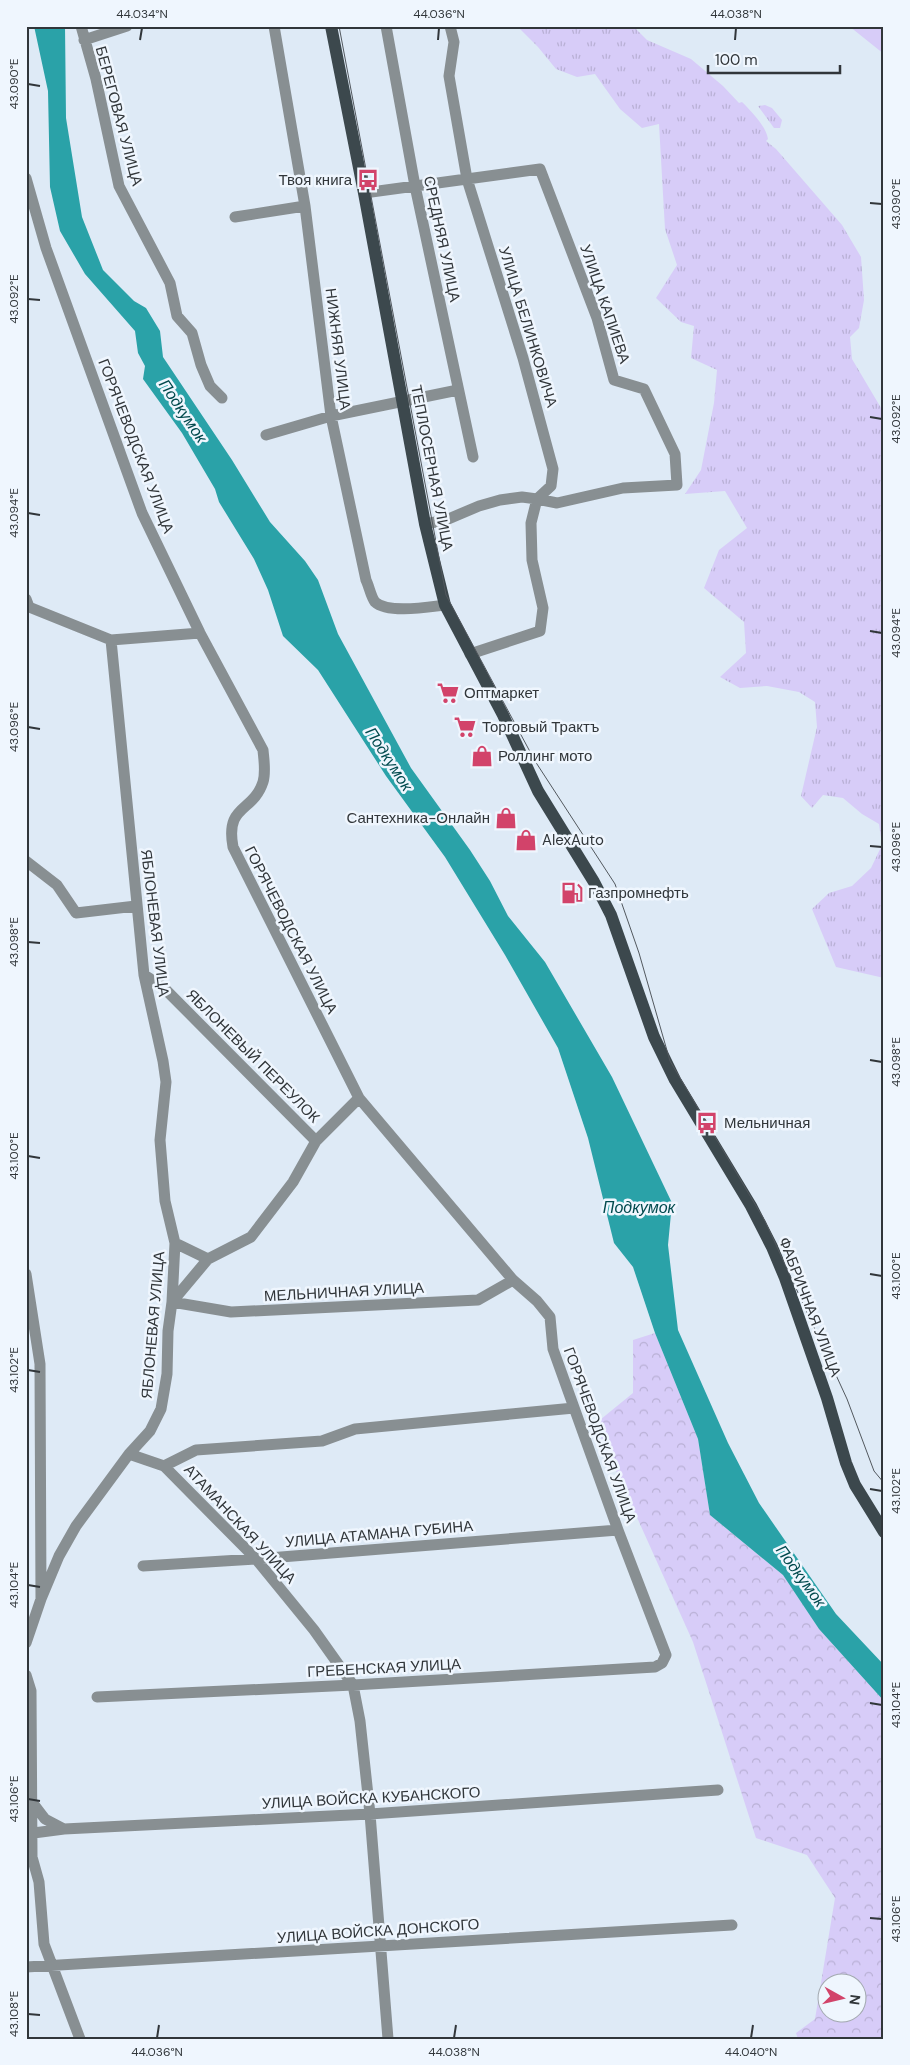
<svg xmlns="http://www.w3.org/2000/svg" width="910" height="2065" viewBox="0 0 910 2065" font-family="'DM Sans',sans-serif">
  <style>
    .grass { fill: url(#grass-tufts) }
    .forest { fill: url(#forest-crowns); fill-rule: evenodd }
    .park { fill: #d7ccf8 }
    .water { fill: #2aa2a8 }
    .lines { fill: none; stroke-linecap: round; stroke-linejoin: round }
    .minor { stroke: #888f92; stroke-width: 11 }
    .major { stroke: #3c484d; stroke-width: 12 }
    .tram { stroke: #52585e; stroke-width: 1 }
    .ticks { fill: none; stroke: #31363a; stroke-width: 2 }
    .labels { text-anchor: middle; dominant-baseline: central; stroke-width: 5; stroke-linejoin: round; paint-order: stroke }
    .street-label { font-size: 15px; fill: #31363a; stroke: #eff6fe }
    .poi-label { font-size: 15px; fill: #31363a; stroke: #eff6fe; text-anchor: start }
    .water-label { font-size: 16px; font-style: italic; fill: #024a4e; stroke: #eff6fe }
    .neatline { fill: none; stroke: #31363a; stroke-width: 2 }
    .ticks-label { font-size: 12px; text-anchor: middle; fill: #31363a }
  </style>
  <defs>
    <pattern id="grass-tufts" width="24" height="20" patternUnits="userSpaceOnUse" patternTransform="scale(1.25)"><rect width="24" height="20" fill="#d7ccf8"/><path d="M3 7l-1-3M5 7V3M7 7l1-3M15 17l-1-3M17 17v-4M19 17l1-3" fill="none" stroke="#b9b0d5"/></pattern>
    <pattern id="forest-crowns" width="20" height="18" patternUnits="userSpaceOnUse" patternTransform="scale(1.25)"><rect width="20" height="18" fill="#d7ccf8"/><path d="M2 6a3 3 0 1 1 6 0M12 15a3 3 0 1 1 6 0" fill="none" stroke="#b9b0d5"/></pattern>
  </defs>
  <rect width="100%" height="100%" fill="#deeaf6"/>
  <!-- grass -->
  <path class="grass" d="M 517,26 L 633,26 L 647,40 L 691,59 L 723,86 L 739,103 L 742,102 C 751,111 766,126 768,139 L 766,141 L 776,149 L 842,225 L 861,257 L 864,300 L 859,328 L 850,337 L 852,359 L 884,413 L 884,978 L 836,967 L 812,909 L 829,893 L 852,886 L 871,868 L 882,845 L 879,824 L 862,814 L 843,798 L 823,795 L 812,808 L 801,796 L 817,727 L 815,702 L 799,692 L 767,686 L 740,688 L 720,677 L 746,653 L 744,622 L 704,588 L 719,550 L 747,528 L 725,491 L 685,494 L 701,470 L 714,403 L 717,370 L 691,358 L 694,326 L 681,322 L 656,298 L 677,265 L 665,229 L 659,124 L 642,128 L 620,109 L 595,74 L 577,77 L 556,69 L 538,47 Z
    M 765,105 L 772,108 L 782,120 L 780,128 L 774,128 L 758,106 Z"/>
  <!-- forest -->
  <path class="forest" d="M 655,1333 L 698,1439 L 710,1515 L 783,1575 L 819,1629 L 884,1701 L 884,2039 L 798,2039 L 796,2033 L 815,2019 L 835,1898 L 807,1855 L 756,1838 L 693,1642 L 595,1424 L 633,1393 L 633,1340 ZM 828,1982 L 858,1982 L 858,2012 L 828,2012 Z"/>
  <!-- park -->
  <path class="park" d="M 849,26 L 884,26 L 884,54 Z"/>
  <!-- water -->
  <path class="water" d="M 34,26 L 65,26 L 66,118 L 82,217 L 103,270 L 134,301 L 146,308 L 160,331 L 163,357 L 232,460 L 270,522 L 305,561 L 318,580 L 338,634 L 411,768 L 470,850 L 490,881 L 508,916 L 545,962 L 612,1077 L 672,1203 L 668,1245 L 678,1330 L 728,1443 L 759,1503 L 793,1552 L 836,1614 L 884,1665 L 884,1701 L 819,1629 L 783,1575 L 710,1515 L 698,1439 L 655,1333 L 633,1267 L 614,1243 L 588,1138 L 558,1048 L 505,955 L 445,857 L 386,776 L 318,670 L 283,636 L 268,590 L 254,559 L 219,502 L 215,489 L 182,433 L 143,379 L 145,366 L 138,353 L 135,331 L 85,274 L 60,231 L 50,187 L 48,91 Z"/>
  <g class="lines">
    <!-- minor -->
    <path class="minor" d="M 81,26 L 96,79 L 119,186 L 170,283 L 177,316 L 192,333 L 201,365 L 210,386 L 222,398
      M 274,26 L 305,206 L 331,416 L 366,580 C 369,586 371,597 375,602 C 388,614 428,607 445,605
      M 386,26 L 415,186 L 473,457
      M 450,26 L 454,42 L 449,76 L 467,179 L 523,358 L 553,469 L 551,486 L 537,499 L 531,523 L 532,560 L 543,608 L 540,631 L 470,654
      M 84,40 L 127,26
      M 26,178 L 46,248 L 142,513 L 200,633 L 263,750 C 264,761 266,772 263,782 C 253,813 225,804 233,847 L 359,1098 L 513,1280 L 537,1301 L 550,1317 L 553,1349 L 618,1530 L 666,1655 L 662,1663 L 655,1667 L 353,1685 L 97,1697
      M 364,193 L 540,169 L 597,318 L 614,380 L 644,389 L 675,454 L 677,485 L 623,488 L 557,503 L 537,499 L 522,497 L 500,500 L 479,506 L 446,520 L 425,524
      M 235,217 L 305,206
      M 266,435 L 331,416 L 458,390
      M 26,599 L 29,607 L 111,640 L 144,975 L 163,1061 L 166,1082 L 160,1140 L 165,1201 L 175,1243 L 172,1302 L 168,1331 L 167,1374 L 161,1409 L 150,1431 L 129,1454 L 76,1526 L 59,1556 L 41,1599
      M 111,640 L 200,633
      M 26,861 L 57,885 L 76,913 L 136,906
      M 144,975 L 162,986 L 316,1141
      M 175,1243 L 208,1259 L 251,1237 L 293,1182 L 316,1141 L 359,1098
      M 208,1259 L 172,1302 L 231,1312 L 478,1300 L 513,1280
      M 26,1274 L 40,1364 L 41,1599 L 26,1643
      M 129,1454 L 164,1466 L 256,1559 L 314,1630 L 353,1685 L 360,1721 L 370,1814 L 388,2039
      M 164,1466 L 196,1450 L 322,1441 L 355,1429 L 574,1408
      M 143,1566 L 256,1559 L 618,1530
      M 26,1675 L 31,1691 L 32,1857 L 39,1882 L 44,1944 L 80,2039
      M 32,1802 L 45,1819 L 64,1829
      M 26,1834 L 64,1829 L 370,1814 L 718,1790
      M 26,1967 L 732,1925"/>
    <!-- major -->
    <path class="major" d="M 331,26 L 364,193 L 425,524 L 445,605 L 503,715 L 538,791 L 594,882 L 611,915 L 654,1037 L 675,1080 L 751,1206 L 772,1247 L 785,1278 L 827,1398 L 846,1463 L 855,1485 L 884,1532"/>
    <!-- tram -->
    <path class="tram" d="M 339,26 L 446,595 L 535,761 L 615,884 L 639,953 L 670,1061 L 765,1221 L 847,1399 L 874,1471 L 884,1483"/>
  </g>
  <!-- ticks -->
  <path class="ticks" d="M 140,40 L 142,28M 438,40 L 439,28M 735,40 L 736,28M 28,84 L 40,86M 870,203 L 882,204M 28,299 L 40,300M 870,417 L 882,419M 28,513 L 40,515M 870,631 L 882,633M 28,727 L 40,729M 870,846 L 882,847M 28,942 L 40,943M 870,1060 L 882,1062M 28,1156 L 40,1158M 870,1274 L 882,1276M 28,1370 L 40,1372M 870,1489 L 882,1491M 28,1585 L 40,1587M 870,1703 L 882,1705M 28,1799 L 40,1801M 870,1918 L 882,1919M 28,2014 L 40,2015M 157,2038 L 159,2025M 454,2038 L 456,2025M 751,2038 L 753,2025"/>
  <!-- icons -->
  <defs>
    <g id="bus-bare" transform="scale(1.725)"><path d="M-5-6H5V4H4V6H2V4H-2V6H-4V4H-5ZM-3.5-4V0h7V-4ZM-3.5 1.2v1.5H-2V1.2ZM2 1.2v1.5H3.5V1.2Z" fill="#d2436a" stroke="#eff6fe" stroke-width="2.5" paint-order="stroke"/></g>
    <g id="supermarket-bare" transform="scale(1.725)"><path d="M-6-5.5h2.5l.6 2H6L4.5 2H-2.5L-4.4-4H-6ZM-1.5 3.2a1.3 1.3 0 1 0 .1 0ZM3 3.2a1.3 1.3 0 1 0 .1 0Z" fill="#d2436a" stroke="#eff6fe" stroke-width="2.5" paint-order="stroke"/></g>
    <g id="shop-bare" transform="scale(1.725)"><path d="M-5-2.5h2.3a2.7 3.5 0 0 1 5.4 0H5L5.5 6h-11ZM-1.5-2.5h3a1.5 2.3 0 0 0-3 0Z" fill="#d2436a" stroke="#eff6fe" stroke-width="2.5" paint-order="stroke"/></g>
    <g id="fuel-bare" transform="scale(1.725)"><path d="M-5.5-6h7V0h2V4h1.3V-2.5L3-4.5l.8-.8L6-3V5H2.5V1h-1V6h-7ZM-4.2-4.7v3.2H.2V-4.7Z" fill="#d2436a" stroke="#eff6fe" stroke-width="2.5" paint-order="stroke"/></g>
  </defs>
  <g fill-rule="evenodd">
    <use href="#bus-bare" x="368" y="180"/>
    <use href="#supermarket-bare" x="448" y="693"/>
    <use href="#supermarket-bare" x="465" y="727"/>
    <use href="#shop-bare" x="482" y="756"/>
    <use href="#shop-bare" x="506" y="818"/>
    <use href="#shop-bare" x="526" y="840"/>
    <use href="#fuel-bare" x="572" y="893"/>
    <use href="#bus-bare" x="707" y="1123"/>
  </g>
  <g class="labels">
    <!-- street labels -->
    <g class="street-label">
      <text transform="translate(119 116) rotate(75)">БЕРЕГОВАЯ УЛИЦА</text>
      <text transform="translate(442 239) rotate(78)">СРЕДНЯЯ УЛИЦА</text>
      <text transform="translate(605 304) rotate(71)">УЛИЦА КАПИЕВА</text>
      <text transform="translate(528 327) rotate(73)">УЛИЦА БЕЛИНКОВИЧА</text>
      <text transform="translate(338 349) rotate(83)">НИЖНЯЯ УЛИЦА</text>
      <text transform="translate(136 446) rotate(69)">ГОРЯЧЕВОДСКАЯ УЛИЦА</text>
      <text transform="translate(432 468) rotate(79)">ТЕПЛОСЕРНАЯ УЛИЦА</text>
      <text transform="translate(155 923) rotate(83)">ЯБЛОНЕВАЯ УЛИЦА</text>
      <text transform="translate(291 930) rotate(63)">ГОРЯЧЕВОДСКАЯ УЛИЦА</text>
      <text transform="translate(253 1056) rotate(45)">ЯБЛОНЕВЫЙ ПЕРЕУЛОК</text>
      <text transform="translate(344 1292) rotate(-3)">МЕЛЬНИЧНАЯ УЛИЦА</text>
      <text transform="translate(810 1307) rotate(69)">ФАБРИЧНАЯ УЛИЦА</text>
      <text transform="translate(153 1325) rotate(-85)">ЯБЛОНЕВАЯ УЛИЦА</text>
      <text transform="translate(600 1435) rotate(70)">ГОРЯЧЕВОДСКАЯ УЛИЦА</text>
      <text transform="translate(240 1524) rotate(47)">АТАМАНСКАЯ УЛИЦА</text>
      <text transform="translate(379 1534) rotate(-5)">УЛИЦА АТАМАНА ГУБИНА</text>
      <text transform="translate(384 1668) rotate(-3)">ГРЕБЕНСКАЯ УЛИЦА</text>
      <text transform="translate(371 1798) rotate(-3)">УЛИЦА ВОЙСКА КУБАНСКОГО</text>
      <text transform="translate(378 1931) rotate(-4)">УЛИЦА ВОЙСКА ДОНСКОГО</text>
    </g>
    <!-- poi labels -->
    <g class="poi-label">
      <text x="352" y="180" text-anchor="end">Твоя книга</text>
      <text x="464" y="693">Оптмаркет</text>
      <text x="482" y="727">Торговый Трактъ</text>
      <text x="498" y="756">Роллинг мото</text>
      <text x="490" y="818" text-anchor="end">Сантехника-Онлайн</text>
      <text x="542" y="840">AlexAuto</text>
      <text x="588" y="893">Газпромнефть</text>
      <text x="724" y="1123">Мельничная</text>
    </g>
    <!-- water labels -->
    <g class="water-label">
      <text transform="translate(183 411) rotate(56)">Подкумок</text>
      <text transform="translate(389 759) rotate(57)">Подкумок</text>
      <text x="639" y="1207">Подкумок</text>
      <text transform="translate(801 1576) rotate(54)">Подкумок</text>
    </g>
  </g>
  <!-- border -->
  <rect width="910" height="2065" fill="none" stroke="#eff6fe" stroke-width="55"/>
  <!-- north arrow -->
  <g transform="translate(842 1998) rotate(98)"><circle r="24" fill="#eff6fe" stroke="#a3a9b0"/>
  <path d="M0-4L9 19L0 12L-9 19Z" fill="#d2436a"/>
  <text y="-8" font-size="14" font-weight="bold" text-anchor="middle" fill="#31363a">N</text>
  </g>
  <!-- scale -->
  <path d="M708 65v8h132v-8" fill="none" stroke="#31363a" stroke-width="2.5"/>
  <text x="715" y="65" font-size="15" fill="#31363a" stroke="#eff6fe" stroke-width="4" paint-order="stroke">100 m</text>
  <rect x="28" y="28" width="854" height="2010" class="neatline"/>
  <g class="ticks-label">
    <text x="142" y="18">44.034°N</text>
    <text x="439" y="18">44.036°N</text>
    <text x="736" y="18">44.038°N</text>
    <text transform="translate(14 84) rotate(-90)" y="4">43.090°E</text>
    <text transform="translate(896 204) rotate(-90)" y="4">43.090°E</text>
    <text transform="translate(14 299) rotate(-90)" y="4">43.092°E</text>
    <text transform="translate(896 419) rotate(-90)" y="4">43.092°E</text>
    <text transform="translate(14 513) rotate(-90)" y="4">43.094°E</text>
    <text transform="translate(896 633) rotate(-90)" y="4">43.094°E</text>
    <text transform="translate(14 727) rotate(-90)" y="4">43.096°E</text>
    <text transform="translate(896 847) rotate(-90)" y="4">43.096°E</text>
    <text transform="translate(14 942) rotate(-90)" y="4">43.098°E</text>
    <text transform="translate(896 1062) rotate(-90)" y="4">43.098°E</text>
    <text transform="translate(14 1156) rotate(-90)" y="4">43.100°E</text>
    <text transform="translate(896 1276) rotate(-90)" y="4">43.100°E</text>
    <text transform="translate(14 1370) rotate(-90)" y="4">43.102°E</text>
    <text transform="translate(896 1491) rotate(-90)" y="4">43.102°E</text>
    <text transform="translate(14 1585) rotate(-90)" y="4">43.104°E</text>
    <text transform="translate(896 1705) rotate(-90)" y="4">43.104°E</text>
    <text transform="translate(14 1799) rotate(-90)" y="4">43.106°E</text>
    <text transform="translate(896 1919) rotate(-90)" y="4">43.106°E</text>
    <text transform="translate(14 2014) rotate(-90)" y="4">43.108°E</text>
    <text x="157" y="2056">44.036°N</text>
    <text x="454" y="2056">44.038°N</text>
    <text x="751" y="2056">44.040°N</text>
  </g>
</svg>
